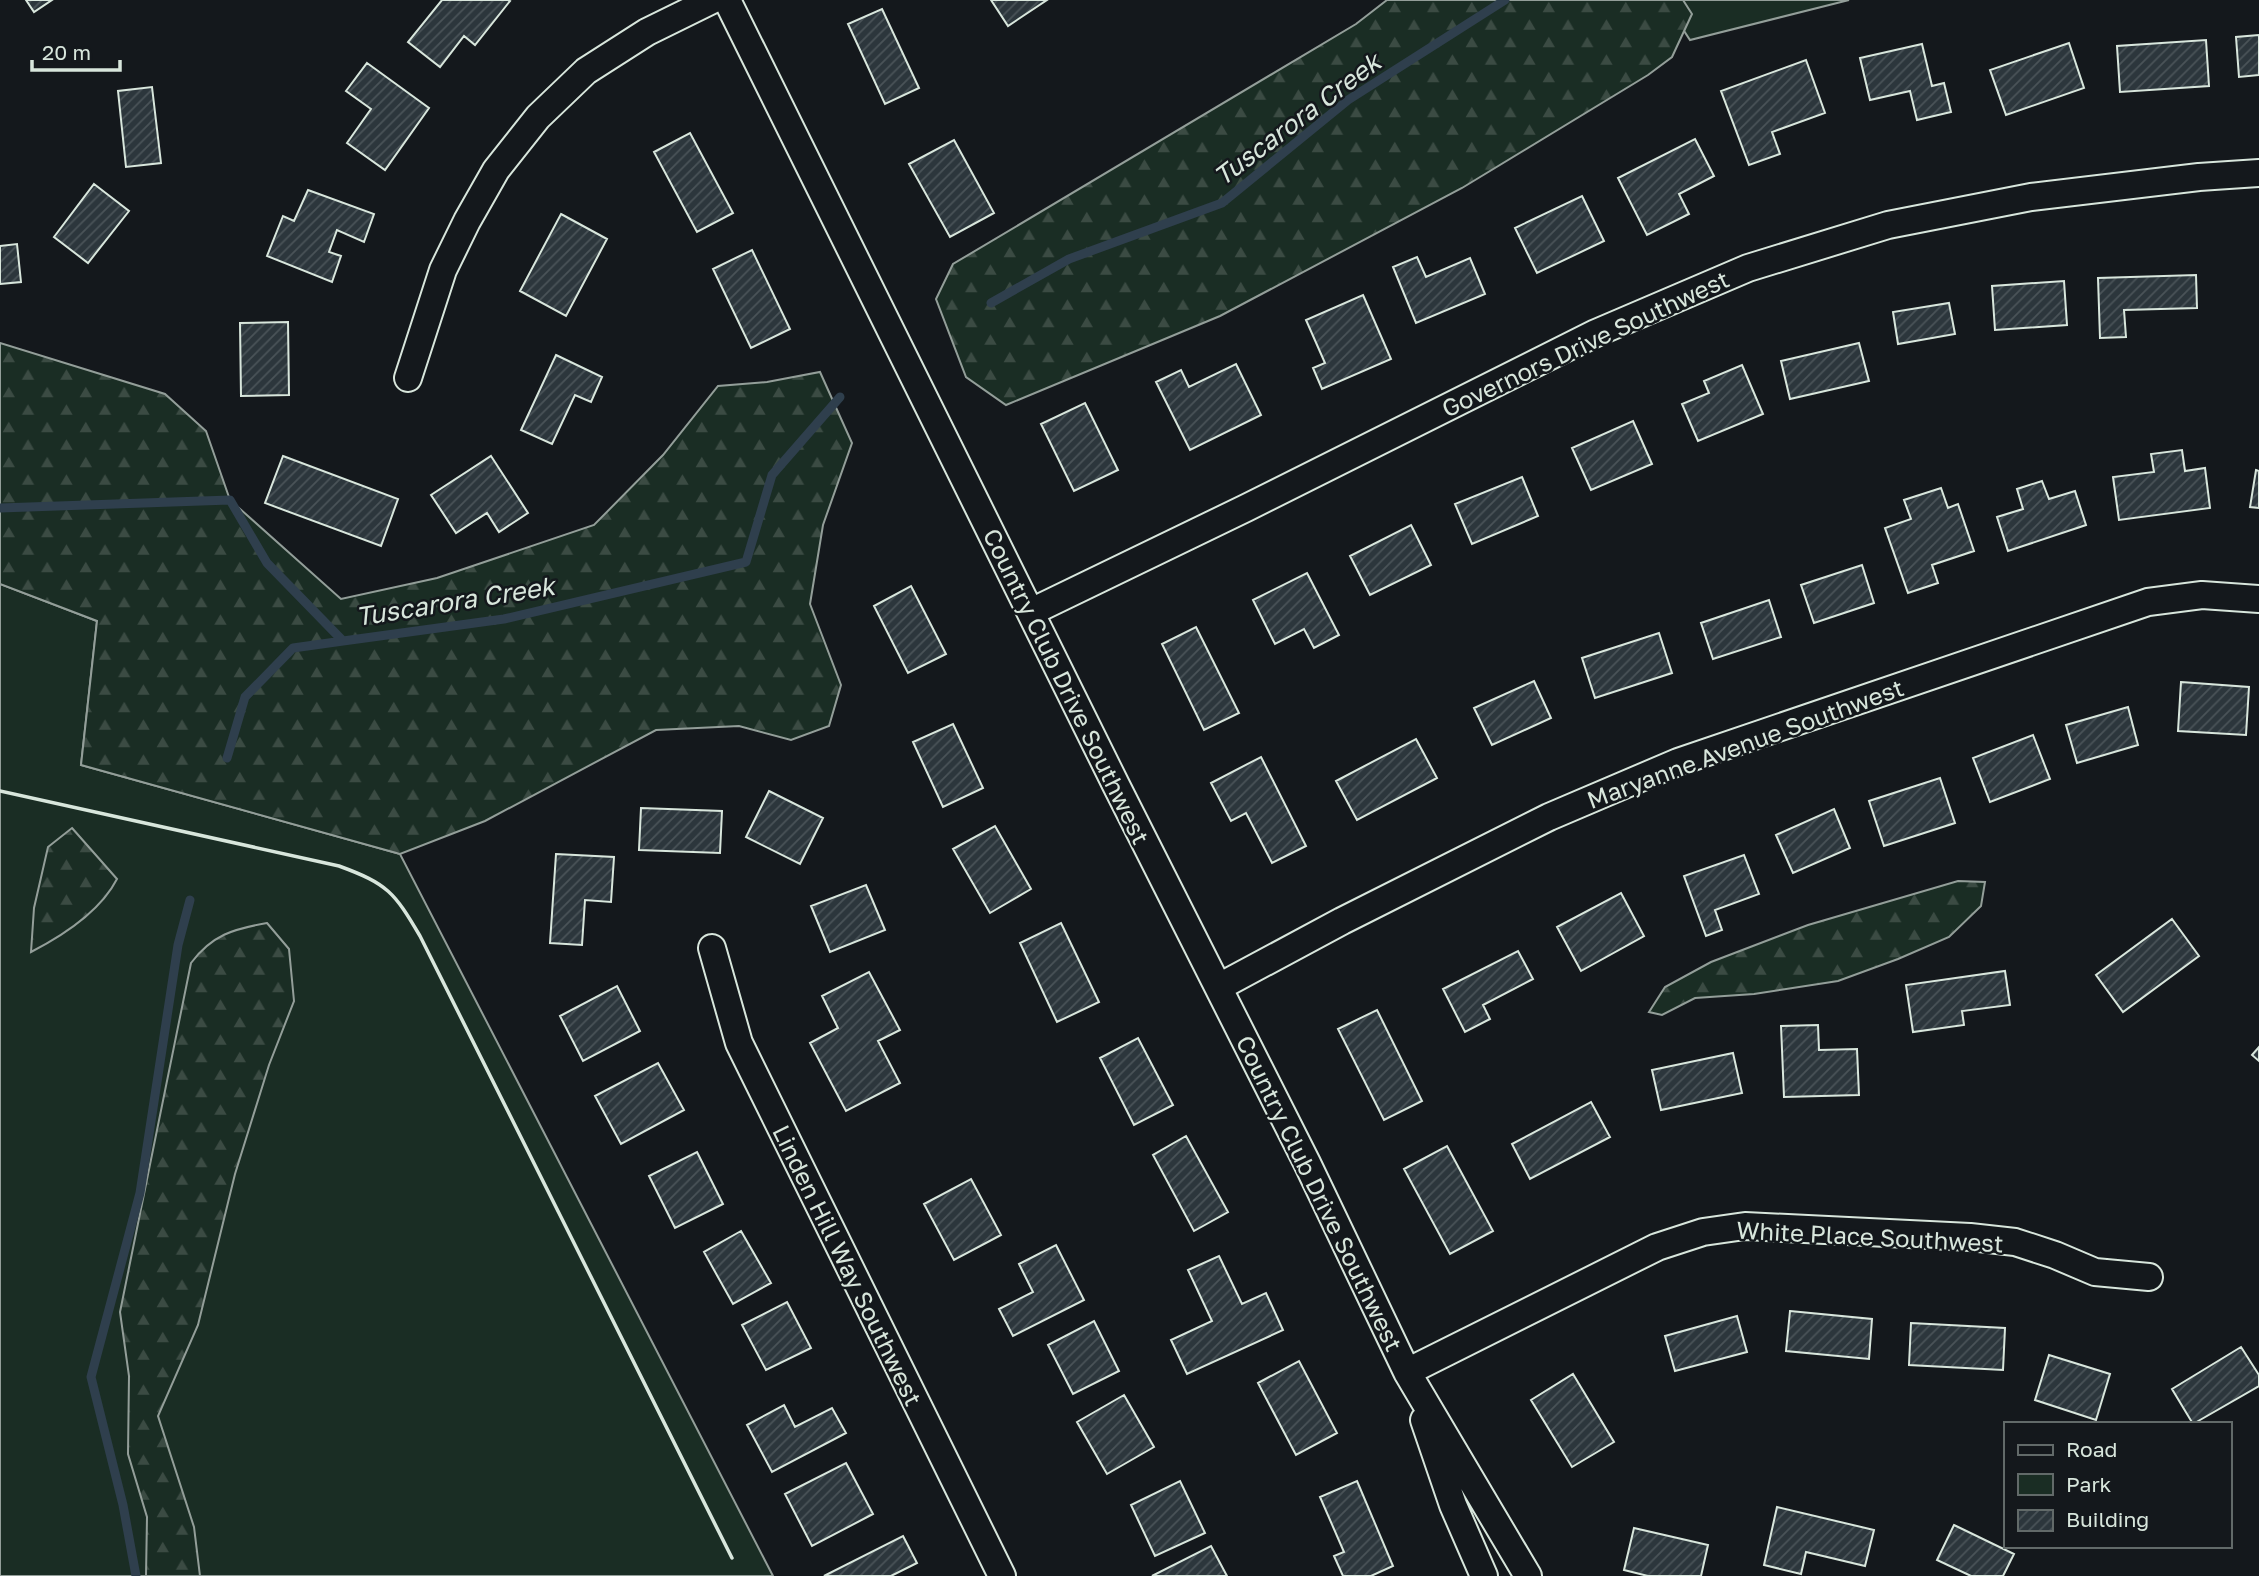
<svg xmlns="http://www.w3.org/2000/svg" width="2259" height="1576" viewBox="0 0 2259 1576" font-family="'Golos Text',sans-serif">
  <style>
    .green { fill: #1a2d24; stroke: #939e99; stroke-width: 2 }
    .forest { fill: url(#forest-firs); stroke: #939e99; stroke-width: 2 }
    .lines { fill: none; stroke-linecap: round; stroke-linejoin: round }
    .stream { stroke: #2f3f4d; stroke-width: 9 }
    .building { fill: url(#building-hatch); stroke: #d8e6dc; stroke-width: 2 }
    .minor-casing { stroke: #d8e6dc; stroke-width: 30 }
    .minor { stroke: #14181c; stroke-width: 26 }
    .wall { stroke: #d8e6dc; stroke-width: 3.5 }
    .labels { text-anchor: middle; dominant-baseline: central; stroke-width: 5; stroke-linejoin: round; paint-order: stroke }
    .street-label { font-size: 24px; fill: #d8e6dc; stroke: #14181c }
    .water-label { font-size: 26px; font-style: italic; fill: #d8e6dc; stroke: #14181c }
  </style>
  <defs>
    <pattern id="forest-firs" width="22" height="20" patternUnits="userSpaceOnUse" patternTransform="scale(1.75)"><rect width="22" height="20" fill="#1a2d24"/><path d="M5 1l3.5 6h-7zM16 11l3.5 6h-7z" fill="#3b4b43"/></pattern>
    <pattern id="building-hatch" width="6" height="6" patternUnits="userSpaceOnUse" patternTransform="scale(1.75)"><rect width="6" height="6" fill="#2c363c"/><path d="M-1 1l2-2M0 6l6-6M5 7l2-2" fill="none" stroke="#4a5358"/></pattern>
  </defs>
  <rect width="100%" height="100%" fill="#14181c"/>
  <!-- green -->
  <path class="green" d="M 1664,0 L 1849,0 L 1690,40 Z
    M 0,584 L 97,621 L 81,765 L 400,854 L 773,1576 L 0,1576 Z"/>
  <!-- forest -->
  <path class="forest" d="M 1387,0 L 1683,0 L 1692,14 L 1672,57 L 1648,75 L 1462,188 L 1220,316 L 1006,405 L 966,377 L 936,299 L 953,264 L 1356,24 Z
    M 0,343 L 165,394 L 206,431 L 230,500 L 341,599 L 437,578 L 594,525 L 663,455 L 718,386 L 767,382 L 820,372 L 852,443 L 823,525 L 810,604 L 841,685 L 829,726 L 791,740 L 739,726 L 656,730 L 485,821 L 400,854 L 81,765 L 97,621 L 0,584 Z
    M 72,828 L 117,879 C 100,912 64,935 31,952 L 34,908 L 48,847 Z
    M 1958,881 L 1985,882 L 1981,906 L 1949,937 L 1898,959 L 1838,981 L 1754,994 L 1695,998 L 1662,1015 L 1649,1012 L 1665,987 L 1711,962 L 1808,925 Z
    M 267,923 L 289,949 L 294,1001 L 269,1065 L 235,1174 L 198,1325 L 158,1416 L 194,1527 L 200,1576 L 146,1576 L 147,1517 L 128,1454 L 129,1376 L 120,1312 L 191,963 C 212,935 233,929 267,923 Z"/>
  <g class="lines">
    <!-- stream -->
    <path class="stream" d="M 991,303 L 1069,259 L 1222,203 L 1348,100 L 1505,0
      M 0,508 L 230,500 L 267,563 L 343,641 L 504,619 L 746,562 L 772,475 L 840,397
      M 227,758 L 245,697 L 293,648 L 343,641
      M 136,1576 L 123,1505 L 91,1377 L 140,1193 L 178,945 L 190,900"/>
  </g>
  <!-- building -->
  <path class="building" d="M 26,0 L 52,0 L 34,12 Z
    M 442,0 L 508,0 L 510,1 L 475,45 L 464,36 L 440,67 L 408,42 Z
    M 991,0 L 1047,0 L 1008,26 Z
    M 882,9 L 919,88 L 885,104 L 848,24 Z
    M 2259,35 L 2259,75 L 2239,77 L 2236,37 Z
    M 2206,40 L 2209,86 L 2120,92 L 2117,46 Z
    M 2069,43 L 2084,88 L 2006,115 L 1990,70 Z
    M 1922,44 L 1932,86 L 1944,83 L 1951,112 L 1917,120 L 1910,91 L 1870,100 L 1860,58 Z
    M 1806,60 L 1825,113 L 1772,132 L 1780,154 L 1749,165 L 1721,91 Z
    M 367,63 L 429,108 L 385,170 L 347,143 L 371,109 L 346,91 Z
    M 152,87 L 161,163 L 126,167 L 118,91 Z
    M 690,133 L 733,213 L 697,232 L 654,152 Z
    M 1695,139 L 1714,176 L 1679,194 L 1689,214 L 1647,235 L 1618,178 Z
    M 954,140 L 994,213 L 950,237 L 909,164 Z
    M 94,184 L 129,211 L 88,263 L 54,237 Z
    M 308,190 L 374,214 L 364,242 L 337,230 L 329,252 L 341,256 L 332,282 L 267,256 L 283,216 L 294,221 Z
    M 1582,196 L 1604,241 L 1537,273 L 1515,228 Z
    M 561,214 L 607,239 L 566,316 L 520,291 Z
    M 17,244 L 21,282 L 0,284 L 0,246 Z
    M 752,250 L 790,329 L 751,348 L 713,269 Z
    M 1417,257 L 1426,277 L 1470,258 L 1485,294 L 1416,323 L 1393,267 Z
    M 2196,275 L 2197,308 L 2124,310 L 2126,337 L 2100,338 L 2098,278 Z
    M 2064,281 L 2067,325 L 1995,330 L 1992,286 Z
    M 1363,295 L 1391,359 L 1322,389 L 1313,368 L 1325,363 L 1306,320 Z
    M 1949,303 L 1955,334 L 1898,344 L 1893,312 Z
    M 288,322 L 289,395 L 241,396 L 240,323 Z
    M 1859,343 L 1869,381 L 1790,399 L 1781,361 Z
    M 556,355 L 602,377 L 591,402 L 575,395 L 552,444 L 521,430 Z
    M 1236,364 L 1261,415 L 1190,450 L 1156,382 L 1181,370 L 1189,387 Z
    M 1742,365 L 1763,414 L 1698,441 L 1682,404 L 1709,393 L 1704,381 Z
    M 1085,403 L 1118,470 L 1074,491 L 1041,424 Z
    M 1633,421 L 1652,464 L 1591,490 L 1572,448 Z
    M 2182,450 L 2185,471 L 2205,468 L 2210,508 L 2119,520 L 2113,477 L 2154,472 L 2151,454 Z
    M 283,456 L 398,499 L 381,546 L 265,503 Z
    M 491,456 L 528,513 L 499,532 L 487,513 L 456,533 L 431,495 Z
    M 2256,470 L 2259,471 L 2259,508 L 2250,507 Z
    M 1522,477 L 1538,516 L 1472,544 L 1455,504 Z
    M 2042,481 L 2049,499 L 2075,491 L 2086,525 L 2008,551 L 1997,517 L 2023,509 L 2017,489 Z
    M 1941,488 L 1948,508 L 1958,504 L 1974,551 L 1932,565 L 1938,583 L 1908,593 L 1885,528 L 1911,519 L 1904,500 Z
    M 1411,525 L 1431,565 L 1370,595 L 1350,556 Z
    M 1862,565 L 1874,603 L 1814,623 L 1801,585 Z
    M 1307,573 L 1339,635 L 1314,648 L 1304,629 L 1275,644 L 1253,600 Z
    M 911,586 L 946,654 L 908,673 L 874,606 Z
    M 1769,600 L 1781,637 L 1713,659 L 1701,623 Z
    M 1196,627 L 1239,713 L 1204,730 L 1162,644 Z
    M 1659,633 L 1672,673 L 1595,698 L 1582,658 Z
    M 1534,681 L 1551,718 L 1492,745 L 1474,708 Z
    M 2181,682 L 2249,687 L 2246,735 L 2178,731 Z
    M 2128,707 L 2138,745 L 2077,763 L 2066,725 Z
    M 953,724 L 983,788 L 943,807 L 913,742 Z
    M 2033,735 L 2050,779 L 1990,802 L 1973,758 Z
    M 1416,739 L 1437,778 L 1357,820 L 1336,781 Z
    M 1261,757 L 1306,846 L 1272,863 L 1246,813 L 1231,821 L 1211,783 Z
    M 1940,778 L 1955,823 L 1884,846 L 1869,801 Z
    M 769,791 L 823,818 L 800,864 L 746,837 Z
    M 641,808 L 722,811 L 720,853 L 639,850 Z
    M 1834,809 L 1850,848 L 1793,873 L 1776,835 Z
    M 995,826 L 1031,889 L 990,913 L 953,849 Z
    M 556,854 L 614,857 L 611,902 L 585,900 L 582,945 L 550,943 Z
    M 1744,855 L 1759,894 L 1715,910 L 1722,930 L 1706,936 L 1684,876 Z
    M 866,885 L 885,930 L 830,952 L 811,906 Z
    M 1621,893 L 1644,936 L 1581,971 L 1557,927 Z
    M 2172,919 L 2199,956 L 2123,1012 L 2096,975 Z
    M 1061,923 L 1099,1002 L 1057,1022 L 1020,943 Z
    M 1518,951 L 1533,979 L 1483,1005 L 1490,1019 L 1465,1032 L 1443,989 Z
    M 2005,971 L 2010,1005 L 1962,1011 L 1964,1025 L 1913,1032 L 1906,985 Z
    M 869,972 L 900,1030 L 878,1041 L 900,1083 L 846,1111 L 810,1043 L 838,1028 L 822,996 Z
    M 617,986 L 640,1031 L 583,1061 L 560,1016 Z
    M 1377,1010 L 1422,1101 L 1384,1120 L 1338,1029 Z
    M 1818,1025 L 1819,1050 L 1857,1049 L 1859,1095 L 1784,1097 L 1781,1026 Z
    M 1138,1038 L 1173,1105 L 1134,1125 L 1100,1058 Z
    M 2259,1047 L 2259,1061 L 2252,1055 Z
    M 1733,1053 L 1742,1093 L 1661,1110 L 1652,1070 Z
    M 658,1063 L 684,1110 L 621,1144 L 595,1096 Z
    M 1591,1102 L 1610,1137 L 1530,1179 L 1512,1144 Z
    M 1186,1136 L 1228,1212 L 1194,1231 L 1153,1155 Z
    M 1447,1146 L 1493,1231 L 1450,1254 L 1404,1169 Z
    M 697,1152 L 723,1204 L 675,1228 L 649,1176 Z
    M 971,1179 L 1001,1235 L 954,1260 L 924,1204 Z
    M 741,1231 L 771,1283 L 733,1304 L 704,1252 Z
    M 1056,1245 L 1084,1300 L 1013,1336 L 999,1309 L 1033,1292 L 1019,1264 Z
    M 1219,1256 L 1242,1304 L 1266,1293 L 1283,1330 L 1187,1374 L 1171,1340 L 1212,1321 L 1188,1270 Z
    M 787,1302 L 811,1348 L 766,1370 L 742,1325 Z
    M 1790,1311 L 1872,1319 L 1869,1359 L 1786,1351 Z
    M 1737,1316 L 1747,1352 L 1675,1371 L 1665,1336 Z
    M 1094,1321 L 1119,1371 L 1073,1394 L 1048,1345 Z
    M 1911,1323 L 2005,1328 L 2003,1370 L 1909,1365 Z
    M 2241,1347 L 2259,1375 L 2259,1386 L 2193,1424 L 2172,1389 Z
    M 2049,1355 L 2110,1374 L 2096,1420 L 2035,1400 Z
    M 1299,1361 L 1337,1433 L 1296,1455 L 1258,1383 Z
    M 1573,1374 L 1614,1442 L 1572,1467 L 1531,1400 Z
    M 1124,1395 L 1154,1447 L 1107,1474 L 1077,1422 Z
    M 784,1405 L 795,1427 L 832,1408 L 846,1433 L 772,1472 L 747,1425 Z
    M 846,1463 L 873,1514 L 812,1546 L 785,1494 Z
    M 1180,1481 L 1205,1533 L 1155,1556 L 1131,1505 Z
    M 1357,1481 L 1393,1566 L 1371,1576 L 1343,1576 L 1334,1556 L 1344,1552 L 1320,1497 Z
    M 1777,1507 L 1874,1530 L 1865,1566 L 1806,1552 L 1801,1574 L 1764,1565 Z
    M 1954,1525 L 2014,1554 L 2003,1576 L 1971,1576 L 1937,1560 Z
    M 1634,1528 L 1708,1545 L 1701,1576 L 1648,1576 L 1624,1570 Z
    M 903,1536 L 917,1563 L 891,1576 L 824,1576 Z
    M 1211,1546 L 1227,1576 L 1152,1576 Z"/>
  <g class="lines">
    <!-- minor casing -->
    <g class="minor-casing">
      <path id="minor" d="M 727,0 L 1116,785 L 1307,1163 L 1407,1372 L 1528,1576
        M 408,378 L 443,270 L 467,221 L 496,170 L 538,117 L 586,71 L 647,32 L 712,0
        M 1031,612 L 1246,508 L 1596,333 L 1748,268 L 1888,225 L 2031,197 L 2199,177 L 2259,173
        M 712,948 L 739,1043 L 1002,1576
        M 1219,987 L 1342,921 L 1549,817 L 1678,762 L 2148,602 L 2202,595 L 2259,599
        M 1407,1372 L 1657,1247 L 1703,1232 L 1745,1226 L 1970,1237 L 2015,1242 L 2055,1255 L 2095,1272 L 2149,1277
        M 1424,1420 L 1453,1505 L 1484,1576"/>
    </g>
    <!-- minor -->
    <use href="#minor" class="minor"/>
    <!-- wall -->
    <path class="wall" d="M 0,791 L 339,866 C 388,884 394,892 420,936 L 732,1558"/>
  </g>
  <g class="labels">
    <!-- street labels -->
    <g class="street-label">
      <text transform="translate(1585 343) rotate(-25)">Governors Drive Southwest</text>
      <text transform="translate(1067 686) rotate(64)">Country Club Drive Southwest</text>
      <text transform="translate(1745 743) rotate(-20)">Maryanne Avenue Southwest</text>
      <text transform="translate(1320 1193) rotate(64)">Country Club Drive Southwest</text>
      <text transform="translate(1870 1236) rotate(3)">White Place Southwest</text>
      <text transform="translate(848 1265) rotate(64)">Linden Hill Way Southwest</text>
    </g>
    <!-- water labels -->
    <g class="water-label">
      <text transform="translate(1297 119) rotate(-37)">Tuscarora Creek</text>
      <text transform="translate(455 601) rotate(-9)">Tuscarora Creek</text>
    </g>
  </g>
  <!-- legend -->
  <rect x="2004" y="1422" width="228" height="126" fill="#14181c" stroke="#626a69" stroke-width="2"/>
  <rect x="2018" y="1445" width="35" height="10" fill="#14181c" stroke="#626a69" stroke-width="2"/>
  <text x="2066" y="1457" font-size="21" fill="#d8e6dc">Road</text>
  <rect x="2018" y="1474" width="35" height="21" fill="#1a2d24" stroke="#626a69" stroke-width="2"/>
  <text x="2066" y="1492" font-size="21" fill="#d8e6dc">Park</text>
  <rect x="2018" y="1510" width="35" height="21" fill="url(#building-hatch)" stroke="#626a69" stroke-width="2"/>
  <text x="2066" y="1527" font-size="21" fill="#d8e6dc">Building</text>
  <!-- scale -->
  <path d="M32 60v10h88v-10" fill="none" stroke="#d8e6dc" stroke-width="3.5"/>
  <text x="42" y="60" font-size="21" fill="#d8e6dc" stroke="#14181c" stroke-width="5" paint-order="stroke">20 m</text>
</svg>
